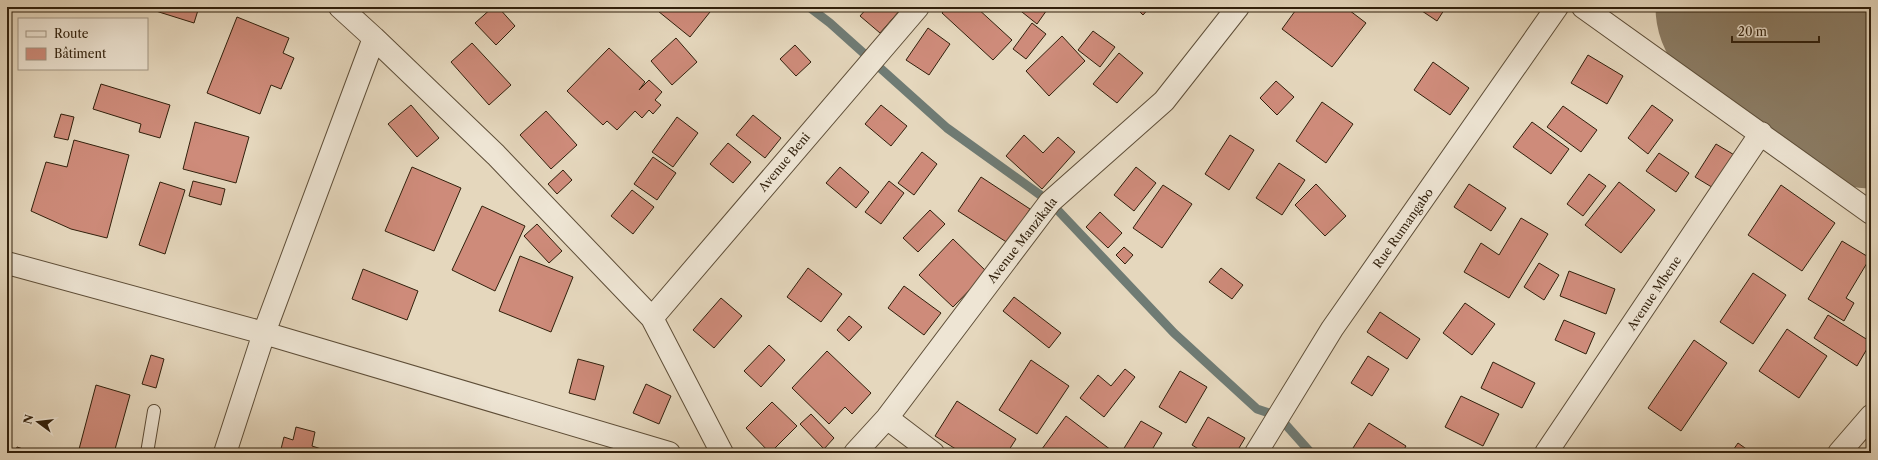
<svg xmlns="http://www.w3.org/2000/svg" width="1878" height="460" viewBox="0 0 1878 460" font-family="'Libre Caslon Text',serif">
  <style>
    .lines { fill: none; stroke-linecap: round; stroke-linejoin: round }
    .stream { stroke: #6f7b74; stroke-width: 9 }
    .runway { stroke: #8b7c64; stroke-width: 195 }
    .building { fill: #ce8b7a; stroke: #31200c }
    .lane-casing { stroke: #5e4e38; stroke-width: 14 }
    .street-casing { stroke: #5e4e38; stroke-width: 24 }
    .lane { stroke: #eee5d4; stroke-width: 12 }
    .street { stroke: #eee5d4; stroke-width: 22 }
    .labels { text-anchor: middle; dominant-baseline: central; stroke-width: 4; stroke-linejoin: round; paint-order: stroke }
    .street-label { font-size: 12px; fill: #31200c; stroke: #eee5d4 }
  </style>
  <rect width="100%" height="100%" fill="#e5d7bd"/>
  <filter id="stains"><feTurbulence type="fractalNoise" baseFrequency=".005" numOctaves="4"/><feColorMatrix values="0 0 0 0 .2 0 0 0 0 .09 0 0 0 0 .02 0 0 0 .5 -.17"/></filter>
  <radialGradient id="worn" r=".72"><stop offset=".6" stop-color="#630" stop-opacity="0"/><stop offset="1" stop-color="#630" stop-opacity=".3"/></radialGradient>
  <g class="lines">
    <!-- stream -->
    <path class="stream" d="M 809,7 L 830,23 L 947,128 L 1050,202 L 1174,333 L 1257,409 L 1278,416 L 1311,453"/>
    <!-- runway -->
    <path class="runway" d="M 1753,7 L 1871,91"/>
  </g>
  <!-- building -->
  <path class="building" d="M 143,7 L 199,7 L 194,23 Z
    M 493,7 L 498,7 L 515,26 L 496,45 L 475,23 Z
    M 653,7 L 704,7 L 710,12 L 690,37 Z
    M 868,7 L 899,7 L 901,9 L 880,33 L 860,16 Z
    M 947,7 L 976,7 L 1012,40 L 993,60 L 942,13 Z
    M 1018,7 L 1049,7 L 1037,24 L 1017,8 Z
    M 1135,7 L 1150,7 L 1143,15 Z
    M 1298,7 L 1345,7 L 1366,23 L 1332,67 L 1282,29 Z
    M 1416,7 L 1446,7 L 1437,21 Z
    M 237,17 L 289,38 L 283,53 L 294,58 L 281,89 L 271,85 L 260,114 L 207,93 Z
    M 1032,23 L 1046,34 L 1026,59 L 1013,49 Z
    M 928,28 L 950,44 L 929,75 L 906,60 Z
    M 1093,31 L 1115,47 L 1100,67 L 1078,50 Z
    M 1062,36 L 1085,61 L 1049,96 L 1026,71 Z
    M 676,38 L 697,62 L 672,85 L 651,61 Z
    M 472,43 L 511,85 L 489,105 L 451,62 Z
    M 795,45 L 811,62 L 796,76 L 780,59 Z
    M 609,48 L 645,82 L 639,90 L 649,80 L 662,92 L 655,100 L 661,105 L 653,114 L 649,110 L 642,118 L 635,111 L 617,130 L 607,121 L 603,125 L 567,91 Z
    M 1119,53 L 1143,73 L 1117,103 L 1093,84 Z
    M 1588,55 L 1623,76 L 1607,104 L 1571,83 Z
    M 1433,62 L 1469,88 L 1450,115 L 1414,90 Z
    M 1276,81 L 1294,97 L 1277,115 L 1260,98 Z
    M 101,84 L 170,105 L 160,138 L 139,132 L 141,124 L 93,109 Z
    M 1322,102 L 1353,124 L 1326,163 L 1296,141 Z
    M 411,105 L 439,138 L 417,157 L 388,124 Z
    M 881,105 L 907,126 L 891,146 L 865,124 Z
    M 1652,105 L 1673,120 L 1648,154 L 1628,138 Z
    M 1563,106 L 1597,130 L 1581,152 L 1547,127 Z
    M 546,111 L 577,145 L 551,169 L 520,135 Z
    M 61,114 L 74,117 L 68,140 L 54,137 Z
    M 753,115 L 781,138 L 765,158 L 736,135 Z
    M 677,117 L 698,133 L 673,167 L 652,152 Z
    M 195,122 L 249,137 L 236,183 L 183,169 Z
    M 1532,122 L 1569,149 L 1551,174 L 1513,147 Z
    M 1024,135 L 1043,153 L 1058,137 L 1075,152 L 1042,189 L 1006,156 Z
    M 1230,135 L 1254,150 L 1229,190 L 1205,174 Z
    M 74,140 L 129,155 L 107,238 L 71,229 L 31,211 L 46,162 L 67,167 Z
    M 728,143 L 751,162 L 733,183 L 710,164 Z
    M 1716,144 L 1736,156 L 1715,189 L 1695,177 Z
    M 922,152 L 937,164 L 914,195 L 898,183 Z
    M 1659,153 L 1689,173 L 1676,192 L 1646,171 Z
    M 653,157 L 676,173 L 657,200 L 634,184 Z
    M 1279,163 L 1305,180 L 1282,215 L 1256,198 Z
    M 412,167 L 461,188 L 434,251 L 385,231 Z
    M 840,167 L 869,192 L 856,208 L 826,183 Z
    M 1136,167 L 1156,183 L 1134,211 L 1114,195 Z
    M 563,170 L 572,180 L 557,194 L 548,184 Z
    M 1589,174 L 1606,186 L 1583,216 L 1567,204 Z
    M 981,177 L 1030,209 L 1008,243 L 958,211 Z
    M 193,181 L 225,189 L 221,205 L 189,196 Z
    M 889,181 L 904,193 L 881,224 L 865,212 Z
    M 160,182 L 185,190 L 165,254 L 139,245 Z
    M 1619,182 L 1655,210 L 1621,253 L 1585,225 Z
    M 1316,184 L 1346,216 L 1325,236 L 1295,205 Z
    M 1469,184 L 1506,208 L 1491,231 L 1454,207 Z
    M 1163,185 L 1192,204 L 1162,248 L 1133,228 Z
    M 1781,185 L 1835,223 L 1802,271 L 1748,235 Z
    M 632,190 L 654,207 L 633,234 L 611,216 Z
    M 482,206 L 525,226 L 495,291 L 452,270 Z
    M 930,210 L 945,224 L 918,252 L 903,238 Z
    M 1100,212 L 1122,233 L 1108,248 L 1086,227 Z
    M 1521,218 L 1548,234 L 1509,298 L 1464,272 L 1481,243 L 1499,255 Z
    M 537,224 L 562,251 L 549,263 L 524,236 Z
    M 953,239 L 987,272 L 953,307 L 919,275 Z
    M 1842,241 L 1870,258 L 1846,298 L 1854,303 L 1844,321 L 1808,299 Z
    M 1124,247 L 1133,255 L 1125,264 L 1116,255 Z
    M 520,256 L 573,277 L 551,332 L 499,311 Z
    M 1539,263 L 1559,275 L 1544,300 L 1524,287 Z
    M 808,268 L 842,294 L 821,322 L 787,297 Z
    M 1221,268 L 1243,285 L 1232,299 L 1209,282 Z
    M 363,269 L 418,291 L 407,320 L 352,299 Z
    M 1569,271 L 1615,289 L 1606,314 L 1560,296 Z
    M 1753,273 L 1786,295 L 1753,344 L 1720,322 Z
    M 904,286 L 941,313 L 924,335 L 888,308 Z
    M 1014,297 L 1061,333 L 1049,348 L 1003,311 Z
    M 721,298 L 742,316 L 714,348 L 693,330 Z
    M 1465,303 L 1495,324 L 1472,355 L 1443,333 Z
    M 1380,312 L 1420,339 L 1407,359 L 1367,332 Z
    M 1828,315 L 1871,342 L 1857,366 L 1814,338 Z
    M 849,316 L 862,327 L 849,341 L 837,330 Z
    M 1564,320 L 1595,333 L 1586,354 L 1555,340 Z
    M 1787,329 L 1827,356 L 1799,398 L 1759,371 Z
    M 1694,340 L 1727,363 L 1681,431 L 1648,408 Z
    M 769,345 L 785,360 L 761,387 L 744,371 Z
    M 827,351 L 871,393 L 852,414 L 845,407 L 829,424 L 792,388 Z
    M 151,355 L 164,359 L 156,388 L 142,384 Z
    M 1368,356 L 1389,369 L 1372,396 L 1351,383 Z
    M 578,359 L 604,366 L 595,400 L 569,393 Z
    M 1031,360 L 1069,386 L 1037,434 L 999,410 Z
    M 1493,362 L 1535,383 L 1522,408 L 1481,388 Z
    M 1125,369 L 1135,377 L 1104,417 L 1080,398 L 1098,375 L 1111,386 Z
    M 1180,371 L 1207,387 L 1186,423 L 1159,407 Z
    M 646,384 L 671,396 L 659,424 L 633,413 Z
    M 96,385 L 130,395 L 114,453 L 78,453 Z
    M 1461,396 L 1499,414 L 1483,446 L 1445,427 Z
    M 957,401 L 1016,439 L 1007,453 L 962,453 L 935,436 Z
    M 772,402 L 797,426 L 770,453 L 746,428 Z
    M 811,414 L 834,438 L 824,449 L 800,424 Z
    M 1066,416 L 1111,450 L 1109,453 L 1039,453 Z
    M 1208,417 L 1245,438 L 1236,453 L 1205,453 L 1192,445 Z
    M 1141,421 L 1162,433 L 1150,453 L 1121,453 Z
    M 1369,423 L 1406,446 L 1402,453 L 1362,453 L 1353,448 Z
    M 296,427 L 315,432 L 312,446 L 334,453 L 280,453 L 284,437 L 293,440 Z
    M 1738,443 L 1752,453 L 1731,453 Z
    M 17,447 L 35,453 L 15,453 Z"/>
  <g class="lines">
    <!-- lane casing -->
    <g class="lane-casing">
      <path id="lane" d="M 147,453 L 154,411"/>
    </g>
    <!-- street casing -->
    <g class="street-casing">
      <path id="street" d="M 1583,7 L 1871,213
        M 374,38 L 496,155 L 652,318 L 722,453
        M 7,263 L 264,333 L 669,453
        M 652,318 L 918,7
        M 887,418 L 933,453
        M 225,453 L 264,333 L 374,38 L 340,7
        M 855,453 L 887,418 L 1050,202 L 1164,101 L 1238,7
        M 1256,453 L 1332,329 L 1557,7
        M 1546,453 L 1761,133
        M 1839,453 L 1871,416"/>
    </g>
    <!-- lane -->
    <use href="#lane" class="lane"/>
    <!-- street -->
    <use href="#street" class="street"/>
  </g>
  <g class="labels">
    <!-- street labels -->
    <g class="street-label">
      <text transform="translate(784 162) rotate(-50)">Avenue Beni</text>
      <text transform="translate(1403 228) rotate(-55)">Rue Rumangabo</text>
      <text transform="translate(1022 240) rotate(-52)">Avenue Manzikala</text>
      <text transform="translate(1654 293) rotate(-56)">Avenue Mbene</text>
    </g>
  </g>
  <!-- margin -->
  <rect width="1878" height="460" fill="none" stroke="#e5d7bd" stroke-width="24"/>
  <rect x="8" y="8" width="1862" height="444" fill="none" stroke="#31200c" stroke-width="2"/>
  <rect x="12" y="12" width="1854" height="436" fill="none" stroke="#31200c"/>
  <!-- legend -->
  <rect x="18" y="18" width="130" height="52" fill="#eee5d4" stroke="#a29684"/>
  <rect x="26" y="31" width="20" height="6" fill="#eee5d4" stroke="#a29684"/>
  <text x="54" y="38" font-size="12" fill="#31200c">Route</text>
  <rect x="26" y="48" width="20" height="12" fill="#ce8b7a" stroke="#a29684"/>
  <text x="54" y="58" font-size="12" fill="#31200c">Bâtiment</text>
  <!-- north arrow -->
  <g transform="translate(38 422) rotate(285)" stroke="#eee5d4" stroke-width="3" paint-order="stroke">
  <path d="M0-3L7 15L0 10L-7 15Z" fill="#31200c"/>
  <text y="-6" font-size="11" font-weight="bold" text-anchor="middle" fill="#31200c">N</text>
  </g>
  <!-- scale -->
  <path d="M1732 36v6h87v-6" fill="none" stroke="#31200c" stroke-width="2"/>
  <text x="1738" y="36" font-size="12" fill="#31200c" stroke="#eee5d4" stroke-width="3" paint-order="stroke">20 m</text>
  <rect width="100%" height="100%" filter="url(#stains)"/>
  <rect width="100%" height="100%" fill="url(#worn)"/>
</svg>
